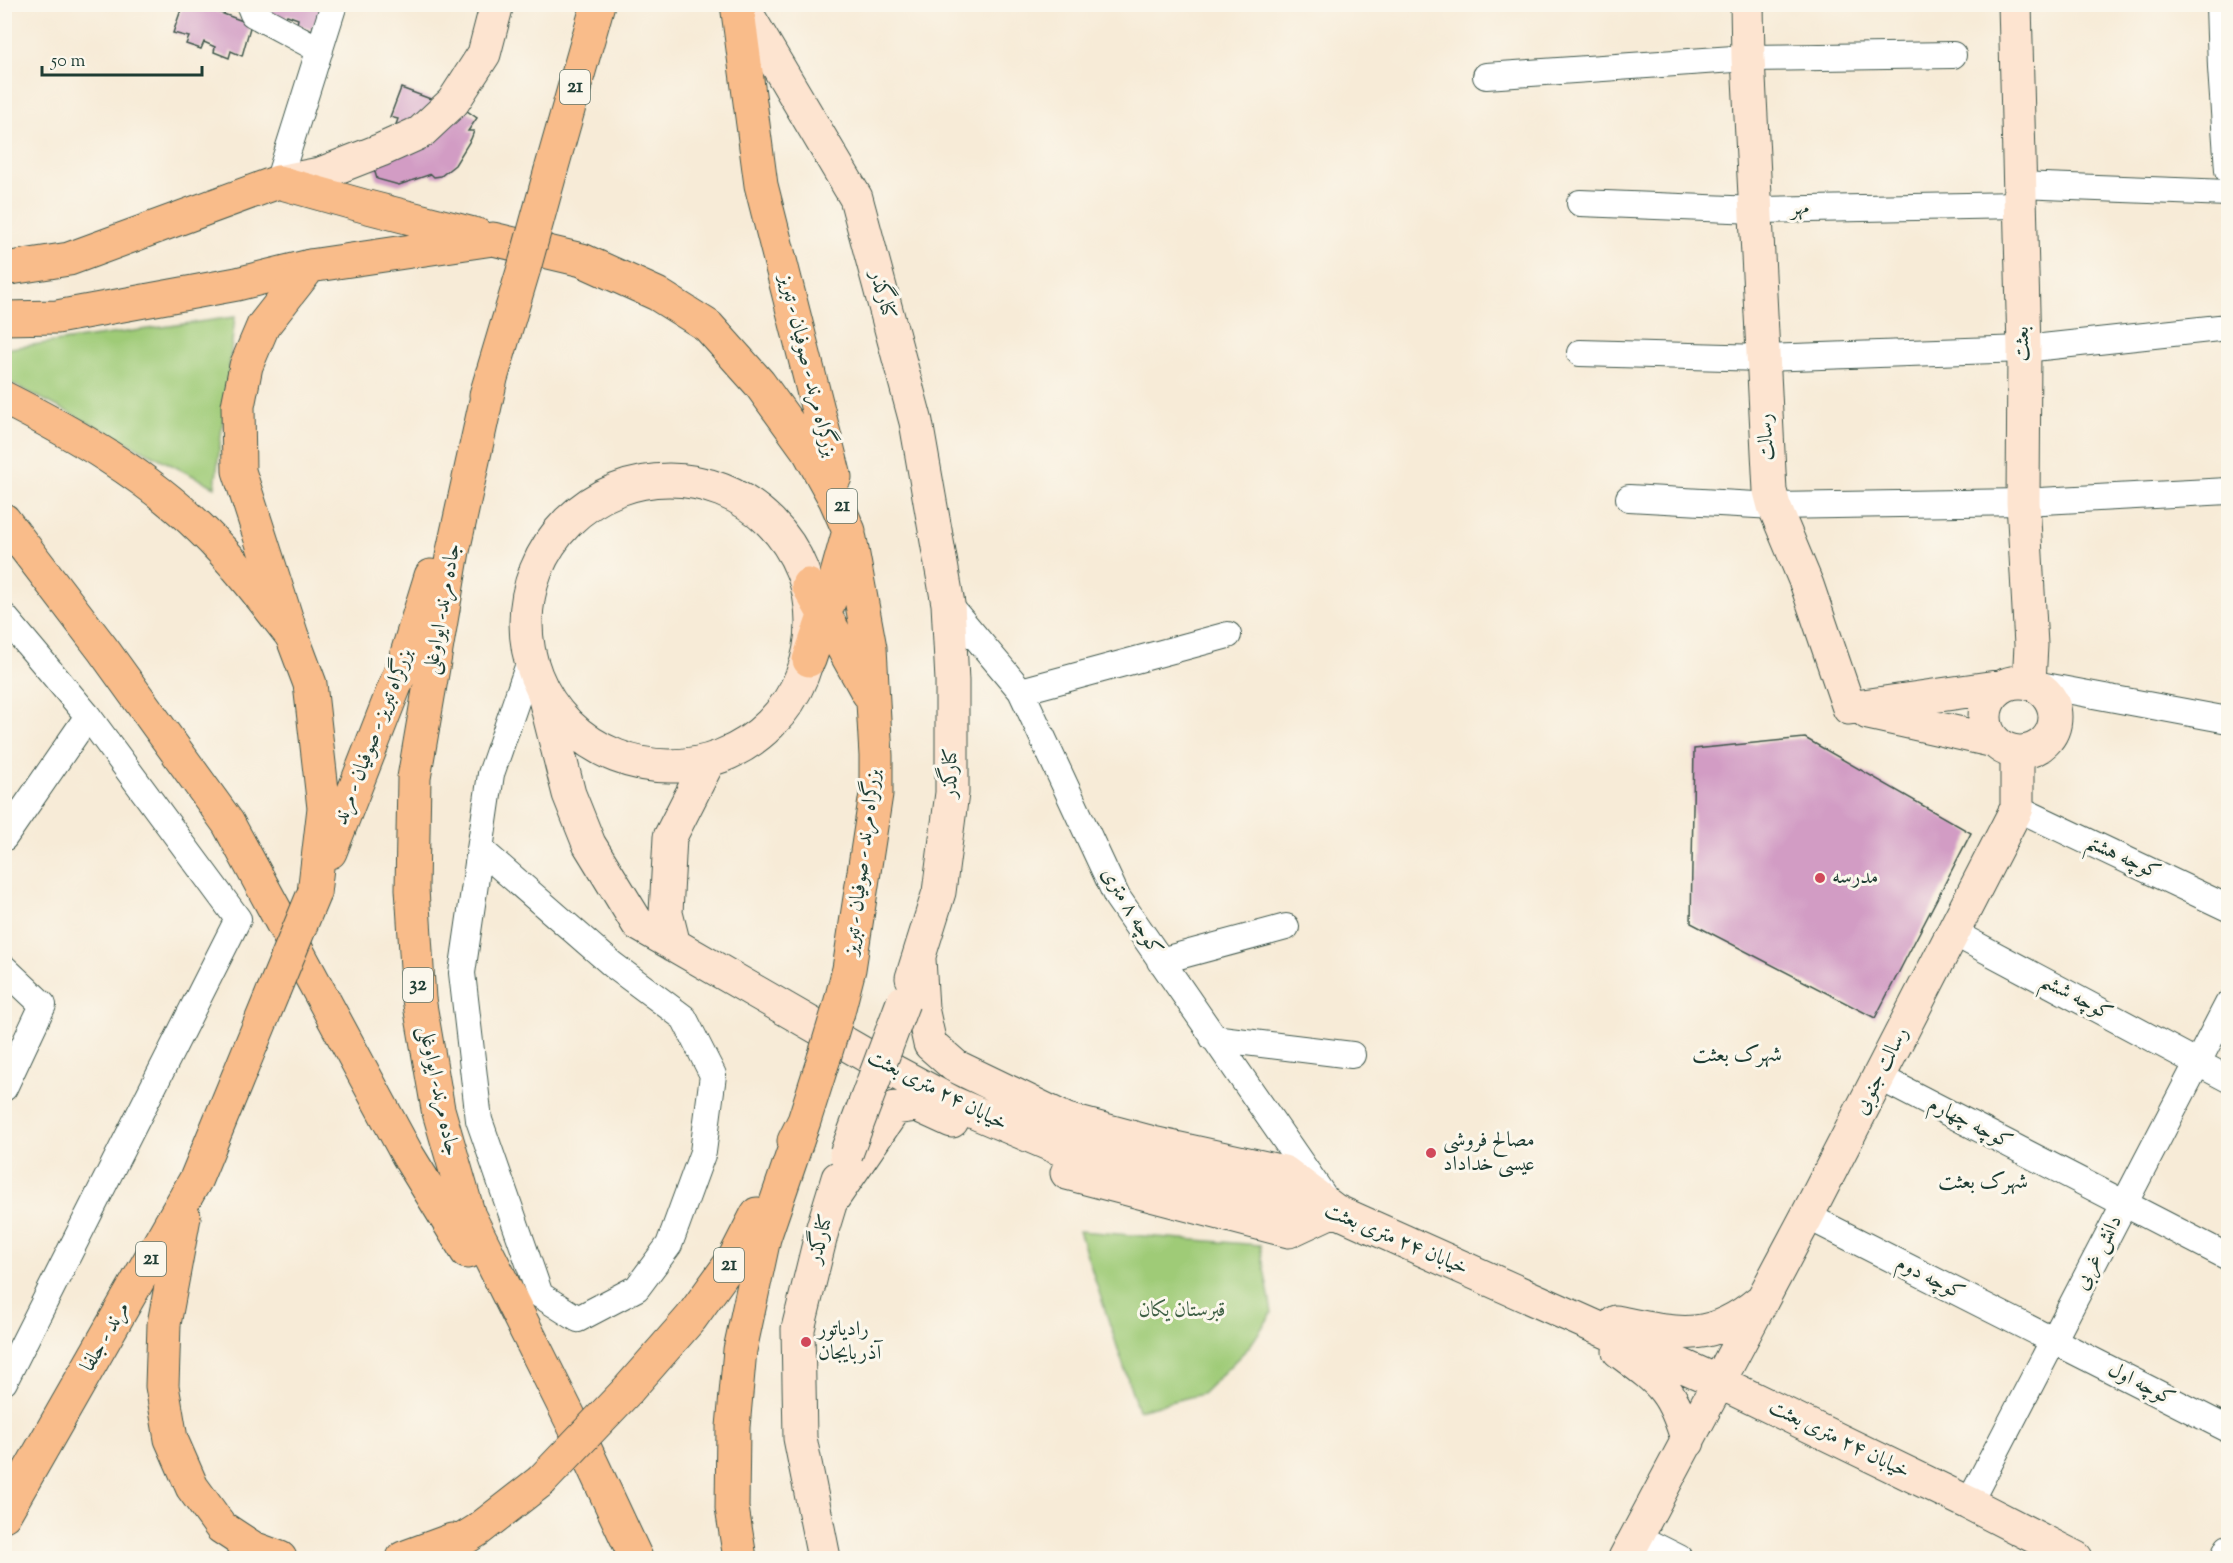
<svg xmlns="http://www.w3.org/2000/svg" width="2233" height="1563" viewBox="0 0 2233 1563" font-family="'Sorts Mill Goudy',Amiri,serif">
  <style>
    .green { fill: #9fcb77; stroke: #5f8456; stroke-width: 1.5 }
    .building { fill: #d29cc4 }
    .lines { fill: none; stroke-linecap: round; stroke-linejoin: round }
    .street-casing { stroke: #3f574c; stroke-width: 28 }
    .secondary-casing { stroke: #3f574c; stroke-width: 35 }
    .primary-casing { stroke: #3f574c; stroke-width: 35 }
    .highway-casing { stroke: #3f574c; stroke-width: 35 }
    .street { stroke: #fff; stroke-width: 26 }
    .secondary { stroke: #fde4d0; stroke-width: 33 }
    .primary { stroke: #f9bc8a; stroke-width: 33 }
    .highway { stroke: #f9bc8a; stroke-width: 33 }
    .secondary-bridge-casing { stroke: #3f574c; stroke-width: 35; stroke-linecap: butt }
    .highway-bridge-casing { stroke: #3f574c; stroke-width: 35; stroke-linecap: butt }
    .secondary-bridge { stroke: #fde4d0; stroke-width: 33 }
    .highway-bridge { stroke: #f9bc8a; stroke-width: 33 }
    .poi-dot { fill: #d1495b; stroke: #fbf7ec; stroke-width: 2 }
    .labels { text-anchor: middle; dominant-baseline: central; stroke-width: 6; stroke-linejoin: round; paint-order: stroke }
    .shield { fill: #fbf7ec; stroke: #61756b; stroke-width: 1.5 }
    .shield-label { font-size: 20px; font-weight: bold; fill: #1f3d34 }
    .street-label { font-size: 21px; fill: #1f3d34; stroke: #fbf7ec }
    .poi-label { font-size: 21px; fill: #1f3d34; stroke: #fbf7ec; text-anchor: start }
    .park-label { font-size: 21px; fill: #3f6045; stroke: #fbf7ec }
    .neighbourhood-label { font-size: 22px; fill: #1f3d34; stroke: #fbf7ec }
  </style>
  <rect width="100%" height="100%" fill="#fbf7ec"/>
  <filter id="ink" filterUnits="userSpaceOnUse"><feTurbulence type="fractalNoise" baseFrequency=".0167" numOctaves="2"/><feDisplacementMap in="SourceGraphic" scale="12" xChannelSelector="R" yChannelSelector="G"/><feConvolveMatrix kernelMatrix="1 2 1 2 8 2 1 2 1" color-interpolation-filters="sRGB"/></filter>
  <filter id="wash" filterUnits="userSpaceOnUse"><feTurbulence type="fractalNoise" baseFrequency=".008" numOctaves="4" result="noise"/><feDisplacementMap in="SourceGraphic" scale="24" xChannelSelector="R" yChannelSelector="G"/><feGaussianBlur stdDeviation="1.35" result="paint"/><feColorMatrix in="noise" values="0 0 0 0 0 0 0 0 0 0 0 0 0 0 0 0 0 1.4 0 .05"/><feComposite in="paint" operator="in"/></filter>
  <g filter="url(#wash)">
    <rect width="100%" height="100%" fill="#f7ebd7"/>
    <!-- green -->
    <path class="green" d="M 235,317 L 215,487 L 5,380 L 4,349 Z
      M 1079,1231 L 1260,1245 L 1272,1313 L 1250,1346 L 1202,1394 L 1138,1410 Z"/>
    <g id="blocks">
      <!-- building -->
      <path class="building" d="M 183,4 L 196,4 L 251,24 L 242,56 L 231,51 L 229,58 L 214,52 L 215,47 L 204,42 L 201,49 L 186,44 L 189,37 L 173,33 Z
        M 256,4 L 332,4 L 325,28 L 314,23 L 312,30 L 297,24 L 298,19 L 287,15 L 284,22 Z
        M 432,4 L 449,4 L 448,11 Z
        M 401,88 L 444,104 L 447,97 L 477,118 L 468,131 L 474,131 L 471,139 L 455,165 L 441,176 L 434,177 L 431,174 L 399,185 L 377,179 L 374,169 L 386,152 L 398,119 L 390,117 Z
        M 1805,738 L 1971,833 L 1875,1018 L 1691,923 L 1694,749 Z"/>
    </g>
  </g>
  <g filter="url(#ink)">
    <use href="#blocks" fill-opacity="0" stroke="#3f574c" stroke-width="1.5"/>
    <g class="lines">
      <!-- street casing -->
      <g class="street-casing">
        <path id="street" d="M 249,4 L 253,14 L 320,50
          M 2219,4 L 2221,68 L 2228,170
          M 1486,76 L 1748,58 L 1953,55
          M 278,182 L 334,4
          M 2019,185 L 2228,193
          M 1580,203 L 1756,210 L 2019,205
          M 1580,353 L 1763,358 L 2024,349 L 2228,327
          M 1629,498 L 1774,506 L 2023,502 L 2228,491
          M 948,604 L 1021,691 L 1117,897 L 1323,1195
          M 4,616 L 88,716 L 238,919 L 4,1382
          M 2029,683 L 2228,720
          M 1021,691 L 1228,635
          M 2017,808 L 2228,908
          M 4,838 L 88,716
          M 480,849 L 613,965 L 684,1018 L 713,1075 L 703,1152 L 669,1245 L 637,1288 L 578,1319 L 540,1295 L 479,1120 L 462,973 L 491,774 L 530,661
          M 1954,933 L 2228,1079
          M 1160,961 L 1286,927
          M 4,968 L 43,1005 L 4,1088
          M 1213,1038 L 1352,1055
          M 1879,1077 L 2228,1257
          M 1807,1216 L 2228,1429
          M 1969,1503 L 2228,1004
          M 1637,1537 L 1679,1558
          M 2223,1558 L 2228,1548"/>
      </g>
      <!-- secondary casing -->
      <g class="secondary-casing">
        <path id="secondary" d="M 741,4 L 856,198 L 916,422 L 948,604 L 952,681 L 952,793 L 939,892 L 912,978
          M 1747,4 L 1748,58 L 1770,491 L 1774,506 L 1807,585 L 1849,708
          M 2015,4 L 2024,349 L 2023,502 L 2031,645 L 2029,683
          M 278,182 L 320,174 L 381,150 L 421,132 L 453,102 L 484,54 L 497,4
          M526 623a143 143 0 1 1 286 0a143 143 0 1 1-286 0Z
          M1985 717a35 35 0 1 1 70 0a35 35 0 1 1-70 0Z
          M 544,695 L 569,794 L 589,844 L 638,924 L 895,1072 L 955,1104 L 1070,1153 L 1334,1210 L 1719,1382 L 1969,1503 L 2076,1558
          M 1849,708 L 2003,686
          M 1868,713 L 1994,741
          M 674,945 L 666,913 L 670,837 L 708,762
          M 919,959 L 922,1008 L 930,1044 L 955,1066 L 1067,1120 L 1153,1143 L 1284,1172 L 1334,1210 L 1289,1231 L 1067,1173
          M 832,1200 L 895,1108 L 917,1105 L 952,1121
          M 1616,1322 C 1677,1334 1708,1344 1759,1302
          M 1619,1351 C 1662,1383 1673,1390 1688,1442
          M 824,1558 L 800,1438 L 798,1329 L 823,1227 L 838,1178
          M 1625,1558 L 1807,1216 L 2017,808 L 2017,752"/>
      </g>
      <!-- primary casing -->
      <g class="primary-casing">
        <path id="primary" d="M 4,318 L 57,317 L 237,284 L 310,266
          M 4,398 C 75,434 145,474 202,530 C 235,562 263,599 291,635"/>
      </g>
      <!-- highway casing -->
      <g class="highway-casing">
        <path id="highway" d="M 737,4 L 761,185 L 835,477
          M 551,170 L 598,4
          M 4,269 L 69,259 L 278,182 L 364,206 L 477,235
          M 492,374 L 453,551 L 414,778 L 412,889 L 419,999 L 438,1109 L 469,1216 L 580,1438 L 636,1558
          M 486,395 L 524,268
          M 4,520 L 104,651 L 228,823 L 407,1154 L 467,1252
          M 808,585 L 868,693
          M 330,852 L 405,660 L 431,576
          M 314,893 L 324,808 L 310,684 L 292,636 L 239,471 L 238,406 L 246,366 L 263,326 L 310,266 L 493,239 L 582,260 L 657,294 L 708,326 L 759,383 L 809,452 L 835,499 L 849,531 L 830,599 L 809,660
          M 838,1012 L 849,969 L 876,794 L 876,756 L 870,648 L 850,539
          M 794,1141 L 804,1121 L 824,1058
          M 184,1217 L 164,1324 L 162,1386 L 171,1439 L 192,1487 L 221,1527 L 253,1548 L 280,1558
          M 627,1391 L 691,1318 L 735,1257 L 757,1214
          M 4,1515 L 196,1179 L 273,992
          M 403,1558 L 452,1540
          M 433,1558 L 478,1530 L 541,1481
          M 740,1558 L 732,1508 L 733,1427 L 740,1350 L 764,1238 L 804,1121"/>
      </g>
      <!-- street -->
      <use href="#street" class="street"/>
      <!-- secondary -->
      <use href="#secondary" class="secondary"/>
      <!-- primary -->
      <use href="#primary" class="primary"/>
      <!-- highway -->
      <use href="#highway" class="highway"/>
      <!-- secondary-bridge casing -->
      <g class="secondary-bridge-casing">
        <path id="secondary-bridge" d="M 846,1154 L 903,1002"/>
      </g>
      <!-- highway-bridge casing -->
      <g class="highway-bridge-casing">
        <path id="highway-bridge" d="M 524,268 L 551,170
          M 273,992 L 314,893
          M 824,1058 L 838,1012
          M 541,1481 L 627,1391"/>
      </g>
      <!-- secondary-bridge -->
      <use href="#secondary-bridge" class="secondary-bridge"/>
      <!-- highway-bridge -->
      <use href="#highway-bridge" class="highway-bridge"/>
    </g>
  </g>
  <!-- markers -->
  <g class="poi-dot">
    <circle cx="1820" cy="878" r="6"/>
    <circle cx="1431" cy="1153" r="6"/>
    <circle cx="806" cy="1342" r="6"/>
  </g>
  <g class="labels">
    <!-- shield labels -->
    <g class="shield">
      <rect x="560" y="70" width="30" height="34" rx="4.5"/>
      <rect x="827" y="489" width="30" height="34" rx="4.5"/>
      <rect x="403" y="968" width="30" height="34" rx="4.5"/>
      <rect x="136" y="1242" width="30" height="34" rx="4.5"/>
      <rect x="714" y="1248" width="30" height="34" rx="4.5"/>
    </g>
    <g class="shield-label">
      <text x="575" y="87">21</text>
      <text x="842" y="506">21</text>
      <text x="418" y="985">32</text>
      <text x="151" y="1259">21</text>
      <text x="729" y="1265">21</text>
    </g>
    <!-- street labels -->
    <g class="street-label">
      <text transform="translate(1800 209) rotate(-1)">مهر</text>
      <text transform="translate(882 295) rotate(75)">کنارگذر</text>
      <text transform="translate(2023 344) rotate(-91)">بعثت</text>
      <text transform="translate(807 366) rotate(76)">بزرگراه مرند - صوفیان - تبریز</text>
      <text transform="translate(1767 437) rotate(-93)">رسالت</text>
      <text transform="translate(443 609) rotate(-80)">جاده مرند- ایواوغلی</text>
      <text transform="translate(374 737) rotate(-69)">بزرگراه تبریز - صوفیان - مرند</text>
      <text transform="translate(951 773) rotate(-88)">کنارگذر</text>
      <text transform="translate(2123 858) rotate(25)">کوچه هشتم</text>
      <text transform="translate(863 862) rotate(-83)">بزرگراه مرند - صوفیان - تبریز</text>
      <text transform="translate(1131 912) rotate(59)">کوچه ۸ متری</text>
      <text transform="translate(2076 998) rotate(28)">کوچه ششم</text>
      <text transform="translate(1882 1071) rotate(-63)">رسالت جنوبی</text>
      <text transform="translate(438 1091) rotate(78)">جاده مرند- ایواوغلی</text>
      <text transform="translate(937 1091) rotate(27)">خیابان ۲۴ متری بعثت</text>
      <text transform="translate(1970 1124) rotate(27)">کوچه چهارم</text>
      <text transform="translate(821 1239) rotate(-75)">کنارگذر</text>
      <text transform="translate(1396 1240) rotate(23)">خیابان ۲۴ متری بعثت</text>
      <text transform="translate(2099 1253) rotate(-63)">دانش غربی</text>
      <text transform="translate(1930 1279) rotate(27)">کوچه دوم</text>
      <text transform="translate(106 1337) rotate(-60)">مرند - جلفا</text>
      <text transform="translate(2141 1385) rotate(27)">کوچه اول</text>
      <text transform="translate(1839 1440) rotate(26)">خیابان ۲۴ متری بعثت</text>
    </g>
    <!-- poi labels -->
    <g class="poi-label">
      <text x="1832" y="878">مدرسه</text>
      <text x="1443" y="1141">مصالح فروشی<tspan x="1443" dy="24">عیسی خداداد</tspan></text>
      <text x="818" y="1330">رادیاتور<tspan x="818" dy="24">آذربایجان</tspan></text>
    </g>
    <!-- park labels -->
    <g class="park-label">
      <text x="1182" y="1311">قبرستان یکان</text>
    </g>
    <!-- neighbourhood labels -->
    <g class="neighbourhood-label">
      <text x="1737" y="1056">شهرک بعثت</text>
      <text x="1983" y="1183">شهرک بعثت</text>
    </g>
  </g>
  <!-- margin -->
  <rect width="2233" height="1563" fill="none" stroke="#fbf7ec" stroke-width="24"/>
  <!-- scale -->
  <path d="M42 66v9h160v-9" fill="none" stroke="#1f3d34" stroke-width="3"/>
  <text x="51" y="66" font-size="18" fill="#1f3d34" stroke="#fbf7ec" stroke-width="4.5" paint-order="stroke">50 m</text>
</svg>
